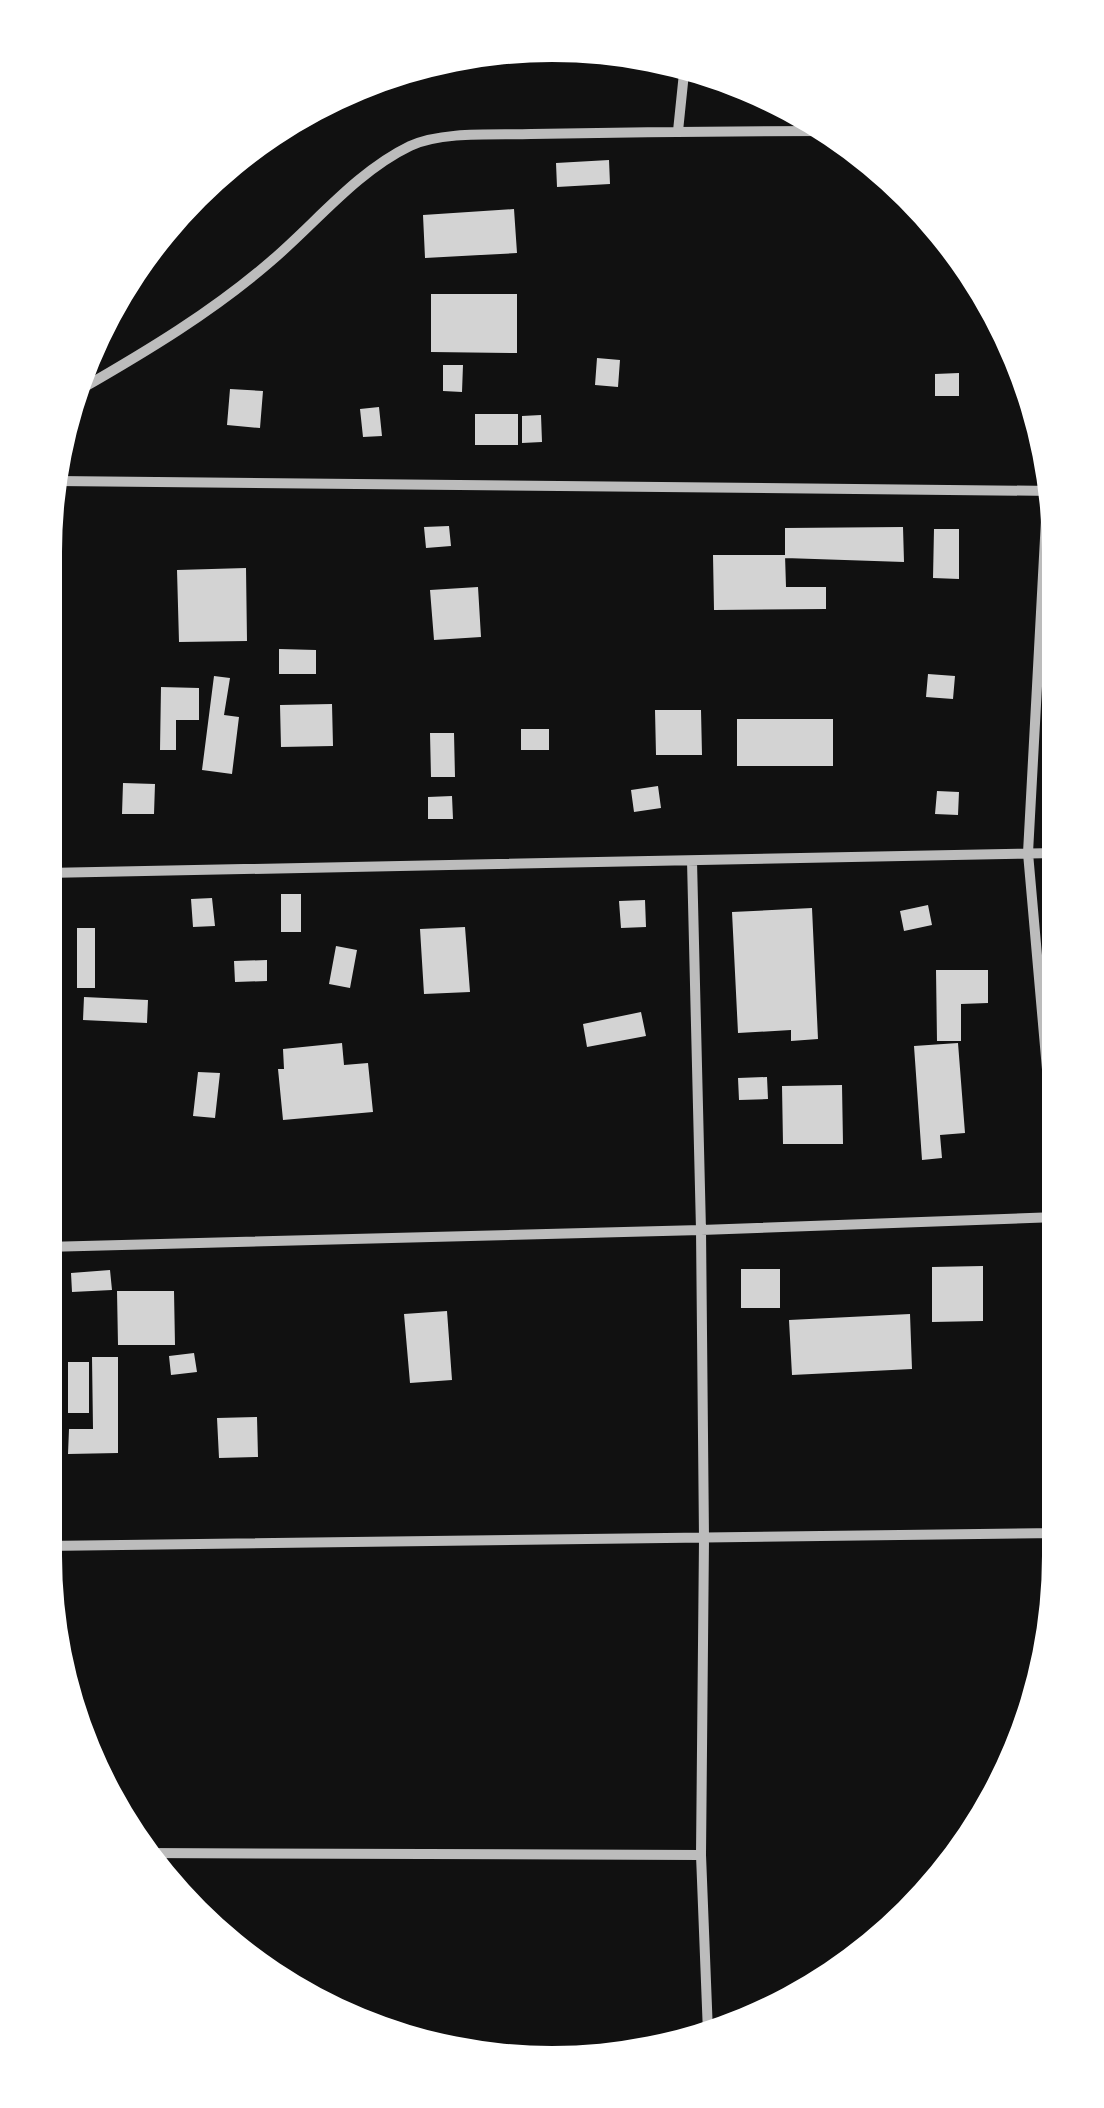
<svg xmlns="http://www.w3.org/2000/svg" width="1104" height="2108" viewBox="0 0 1104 2108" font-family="Manrope,sans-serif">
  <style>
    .building { fill: #d3d3d3 }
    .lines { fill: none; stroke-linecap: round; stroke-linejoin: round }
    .minor { stroke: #bcbcbc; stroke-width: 10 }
  </style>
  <rect width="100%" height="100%" fill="#111"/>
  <!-- building -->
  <path class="building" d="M 609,160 L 610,184 L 557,187 L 556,163 Z
    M 514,209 L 517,253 L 425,258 L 423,215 Z
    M 431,294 L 517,294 L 517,353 L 431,352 Z
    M 597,358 L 620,360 L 618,387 L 595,385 Z
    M 443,365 L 463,365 L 462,392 L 443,391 Z
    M 959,373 L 959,396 L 935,396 L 935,374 Z
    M 230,389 L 263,391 L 260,428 L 227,425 Z
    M 379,407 L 382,436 L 363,437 L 360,409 Z
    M 475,414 L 518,414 L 518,445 L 475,445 Z
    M 541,415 L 542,442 L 522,443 L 522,416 Z
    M 449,526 L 451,546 L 426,548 L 424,527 Z
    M 903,527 L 904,562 L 785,558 L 785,528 Z
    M 934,529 L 959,529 L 959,579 L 933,578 Z
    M 713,555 L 785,555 L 786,587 L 826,587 L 826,609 L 714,610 Z
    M 246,568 L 247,641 L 179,642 L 177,570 Z
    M 478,587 L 481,637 L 434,640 L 430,590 Z
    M 279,649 L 316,650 L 316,674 L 279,674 Z
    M 928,674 L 955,676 L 953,699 L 926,697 Z
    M 214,676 L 230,678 L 224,715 L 239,717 L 232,774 L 202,770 Z
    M 161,687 L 199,688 L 199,720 L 176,720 L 176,750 L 160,750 Z
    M 332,704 L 333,746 L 281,747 L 280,705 Z
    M 655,710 L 701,710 L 702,755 L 656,755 Z
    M 737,719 L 833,719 L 833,766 L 737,766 Z
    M 521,729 L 549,729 L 549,750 L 521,750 Z
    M 430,733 L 454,733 L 455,777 L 431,777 Z
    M 123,783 L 155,784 L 154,814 L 122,814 Z
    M 658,786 L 661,808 L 634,812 L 631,790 Z
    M 937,791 L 959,792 L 958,815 L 935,814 Z
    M 452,796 L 453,819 L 428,819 L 428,797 Z
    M 281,894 L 301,894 L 301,932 L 281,932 Z
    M 212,898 L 215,926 L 193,927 L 191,899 Z
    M 645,900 L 646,927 L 621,928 L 619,901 Z
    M 928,905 L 932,925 L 904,931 L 900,911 Z
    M 812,908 L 818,1039 L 791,1041 L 791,1030 L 738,1033 L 732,912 Z
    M 465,927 L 470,992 L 424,994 L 420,929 Z
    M 77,928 L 95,928 L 95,988 L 77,988 Z
    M 336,946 L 357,950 L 350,988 L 329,984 Z
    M 267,960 L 267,981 L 235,982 L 234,961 Z
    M 936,970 L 988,970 L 988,1003 L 961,1004 L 961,1041 L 937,1041 Z
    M 84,997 L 148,1000 L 147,1023 L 83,1020 Z
    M 641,1012 L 646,1036 L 587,1047 L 583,1024 Z
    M 342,1043 L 344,1065 L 368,1063 L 373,1112 L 283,1120 L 278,1069 L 284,1069 L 283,1049 Z
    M 958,1043 L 965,1133 L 940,1135 L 942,1158 L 922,1160 L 914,1046 Z
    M 198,1072 L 220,1073 L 215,1118 L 193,1116 Z
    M 767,1077 L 768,1099 L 739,1100 L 738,1078 Z
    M 842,1085 L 843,1144 L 783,1144 L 782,1086 Z
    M 983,1266 L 983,1321 L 932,1322 L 932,1267 Z
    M 741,1269 L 780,1269 L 780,1308 L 741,1308 Z
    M 110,1270 L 112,1290 L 72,1292 L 71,1273 Z
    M 117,1291 L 174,1291 L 175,1345 L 118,1345 Z
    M 447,1311 L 452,1380 L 410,1383 L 404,1314 Z
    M 910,1314 L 912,1369 L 792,1375 L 789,1320 Z
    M 194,1353 L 197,1372 L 171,1375 L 169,1356 Z
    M 92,1357 L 118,1357 L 118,1453 L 68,1454 L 69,1429 L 93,1429 Z
    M 68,1362 L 89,1362 L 89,1413 L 68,1413 Z
    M 257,1417 L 258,1457 L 219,1458 L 217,1418 Z"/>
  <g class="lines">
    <!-- minor -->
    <path class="minor" d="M 678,131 L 684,73
      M 81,389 C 147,351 212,312 270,262 C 315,224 356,172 410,146 C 442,131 496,135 531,134 C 630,132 729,131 827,131
      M 1049,464 L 1028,853 L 1057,1183
      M 56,481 L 1055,491
      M 692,861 L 701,1230 L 704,1539 L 701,1855 L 708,2033
      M 46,873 L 1056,853
      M 46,984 L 48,873
      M 45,1247 L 701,1230 L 1057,1217
      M 45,1408 L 50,1584
      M 45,1546 L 1058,1533
      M 1054,1602 L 1057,1356
      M 143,1853 L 701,1855"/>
  </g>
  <!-- crop -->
  <path d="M0 0H1104V2108H0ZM552 62H552A490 490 0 0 1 1042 552V1556A490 490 0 0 1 552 2046H552A490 490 0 0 1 62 1556V552A490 490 0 0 1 552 62Z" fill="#fff" fill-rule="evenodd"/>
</svg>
